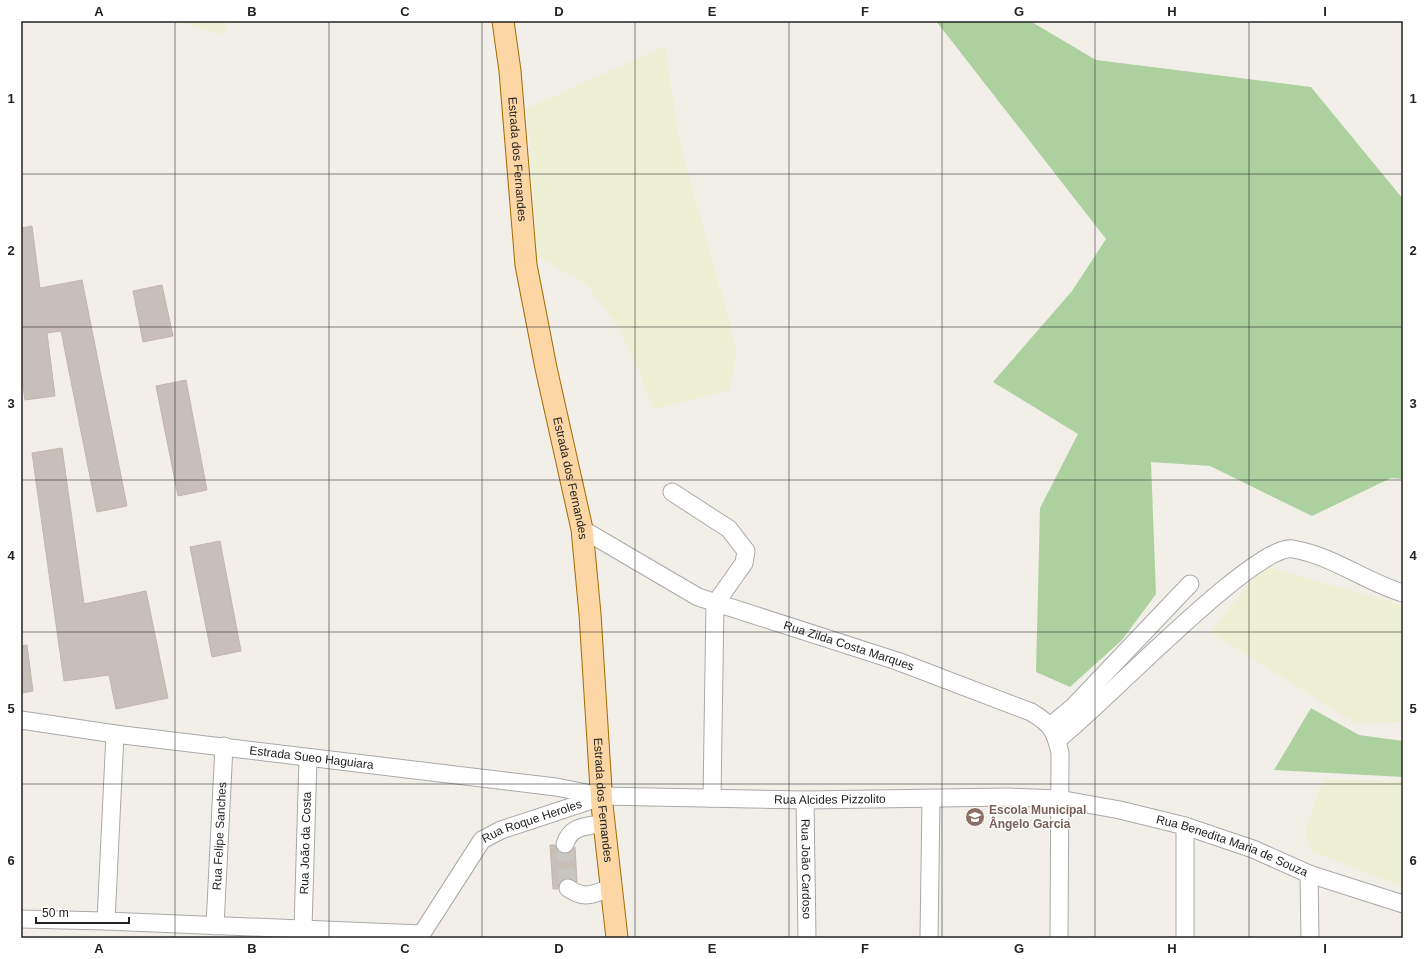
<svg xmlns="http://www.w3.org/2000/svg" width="1424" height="959" viewBox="0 0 1424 959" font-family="Helvetica,sans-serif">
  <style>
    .farmland { fill: #eef0d5 }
    .forest { fill: #add19e }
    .building { fill: #c7bfb8; stroke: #c4b6ab }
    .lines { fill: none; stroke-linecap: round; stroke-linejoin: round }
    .minor-tunnel { stroke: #c8c6c1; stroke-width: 17; stroke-dasharray: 17 8; stroke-linecap: butt }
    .minor-casing { stroke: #a9a9a9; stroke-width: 19 }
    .major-casing { stroke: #a06b00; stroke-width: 23 }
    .minor { stroke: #fff; stroke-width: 17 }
    .major { stroke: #fcd6a4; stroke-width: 21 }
    .grid { fill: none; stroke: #222; stroke-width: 1; stroke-opacity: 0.55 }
    .labels { text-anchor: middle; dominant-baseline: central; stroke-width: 3; stroke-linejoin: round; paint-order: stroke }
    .street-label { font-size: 12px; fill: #222; stroke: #fff }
    .education-label { font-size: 12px; font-weight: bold; fill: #785e54; stroke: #fff; text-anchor: start }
    .neatline { fill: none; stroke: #222; stroke-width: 1.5 }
    .grid-label { font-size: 13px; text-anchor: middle; font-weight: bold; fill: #222 }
  </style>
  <rect width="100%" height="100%" fill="#f2efe9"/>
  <!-- farmland -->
  <path class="farmland" d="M 173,21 L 225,21 L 225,35 Z
    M 665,46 L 679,138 L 737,350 L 730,390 L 654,409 L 620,329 L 585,283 L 537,257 L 527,108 Z
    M 1264,566 L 1403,605 L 1403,722 L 1356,724 L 1210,632 Z
    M 1324,779 L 1403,781 L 1403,887 L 1310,851 L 1305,829 Z"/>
  <!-- forest -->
  <path class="forest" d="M 936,21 L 1030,21 L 1096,60 L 1311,87 L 1403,199 L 1403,479 L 1391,478 L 1312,516 L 1210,466 L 1151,462 L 1156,594 L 1122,640 L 1070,687 L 1036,672 L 1040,508 L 1078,434 L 993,382 L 1072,291 L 1106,239 Z
    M 1311,708 L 1359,735 L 1403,741 L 1403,777 L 1274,770 Z"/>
  <!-- building -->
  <path class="building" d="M 32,226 L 40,288 L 82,280 L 127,506 L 97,512 L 61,331 L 47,333 L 55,396 L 25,400 L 21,371 L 21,228 Z
    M 162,285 L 173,336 L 143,342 L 133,291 Z
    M 186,380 L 207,490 L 178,496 L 156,386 Z
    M 62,448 L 84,604 L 146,591 L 168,698 L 116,709 L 109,675 L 64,681 L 32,453 Z
    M 220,541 L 241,651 L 212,657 L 190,547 Z
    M 27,645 L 33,691 L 22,693 L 21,646 Z
    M 550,845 L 555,845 L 557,850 L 566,854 L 571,852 L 575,847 L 577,882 L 569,878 L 564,879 L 559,883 L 558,889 L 553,889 Z"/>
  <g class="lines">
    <!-- minor-tunnel -->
    <path class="minor-tunnel" d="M 565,844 L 568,888"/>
    <!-- minor casing -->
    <g class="minor-casing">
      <g id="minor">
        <path d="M 672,492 L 729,529 L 746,551 L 744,563 L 715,604 L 712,798"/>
        <path id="s1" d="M 582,529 L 698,597 L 897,661 L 1031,712 C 1051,724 1055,730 1060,753 L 1059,938"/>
        <path id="s2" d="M 21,720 L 115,734 L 556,787 L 602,796 L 805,800 L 1008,797 L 1059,799 L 1120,810 L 1185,826 L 1253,849 L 1309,874 L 1403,904"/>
        <path d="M 1050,726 L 1073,707 L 1190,584"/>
        <path d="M 1057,740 C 1097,711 1255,542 1293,549 C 1333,556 1366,582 1403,593"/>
        <path id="s3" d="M 805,800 L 807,938"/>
        <path d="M 1185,826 L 1185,938"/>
        <path d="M 565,844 C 571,825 586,827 604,823"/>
        <path d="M 1309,874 L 1310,938"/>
        <path d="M 568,888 C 585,900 593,894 611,888"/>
        <path d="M 21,919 L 106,921 L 421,934"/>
        <path d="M 106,921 L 115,734"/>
        <path id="s4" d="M 215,926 L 224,746"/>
        <path id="s5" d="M 303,928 L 308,758"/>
        <path id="s6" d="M 419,938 L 482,840 L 501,830 L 601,797"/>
        <path d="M 929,938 L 931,798"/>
      </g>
    </g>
    <!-- major casing -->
    <g class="major-casing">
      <g id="major">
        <path id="s7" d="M 503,21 L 510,71 L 526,265 L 546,368 L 582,529 L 590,614 L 602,805 L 617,938"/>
      </g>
    </g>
    <!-- minor -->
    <use href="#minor" class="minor"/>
    <!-- major -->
    <use href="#major" class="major"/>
  </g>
  <!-- grid -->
  <path class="grid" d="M 175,21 L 175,938M 329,21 L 329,938M 482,21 L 482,938M 635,21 L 635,938M 789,21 L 789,938M 942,21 L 942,938M 1095,21 L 1095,938M 1249,21 L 1249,938M 21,174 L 1403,174M 21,327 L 1403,327M 21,480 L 1403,480M 21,632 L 1403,632M 21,784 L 1403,784"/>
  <!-- icons -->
  <defs>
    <g id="school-disc" transform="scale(1)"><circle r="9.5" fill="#8d6e63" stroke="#fff"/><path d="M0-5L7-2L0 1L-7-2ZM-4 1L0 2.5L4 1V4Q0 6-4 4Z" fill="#fff"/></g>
  </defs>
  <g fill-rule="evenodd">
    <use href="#school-disc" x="975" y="817"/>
  </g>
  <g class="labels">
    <!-- street labels -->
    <g class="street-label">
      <text stroke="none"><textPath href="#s7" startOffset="139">Estrada dos Fernandes</textPath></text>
      <text stroke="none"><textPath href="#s7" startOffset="463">Estrada dos Fernandes</textPath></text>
      <text stroke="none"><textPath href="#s1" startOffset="293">Rua Zilda Costa Marques</textPath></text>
      <text stroke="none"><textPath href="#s2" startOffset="293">Estrada Sueo Haguiara</textPath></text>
      <text stroke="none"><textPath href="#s2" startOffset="814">Rua Alcides Pizzolito</textPath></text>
      <text stroke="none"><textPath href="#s7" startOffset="787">Estrada dos Fernandes</textPath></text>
      <text stroke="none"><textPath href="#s6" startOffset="170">Rua Roque Heroles</textPath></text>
      <text stroke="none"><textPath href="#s4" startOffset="90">Rua Felipe Sanches</textPath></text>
      <text stroke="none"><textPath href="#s5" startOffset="85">Rua João da Costa</textPath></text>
      <text stroke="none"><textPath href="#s2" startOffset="1223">Rua Benedita Maria de Souza</textPath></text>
      <text stroke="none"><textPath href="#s3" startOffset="69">Rua João Cardoso</textPath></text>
    </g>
    <!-- education labels -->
    <g class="education-label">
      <text x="989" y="810">Escola Municipal<tspan x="989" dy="14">Ângelo Garcia</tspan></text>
    </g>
  </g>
  <!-- border -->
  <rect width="1424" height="959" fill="none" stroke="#ffffff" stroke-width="44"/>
  <!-- scale -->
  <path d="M36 917v6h93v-6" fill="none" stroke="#222222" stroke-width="2"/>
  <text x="42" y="917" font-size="12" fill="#222222" stroke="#ffffff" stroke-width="3" paint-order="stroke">50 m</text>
  <rect x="22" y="22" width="1380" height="915" class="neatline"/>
  <g class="grid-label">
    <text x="99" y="16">A</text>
    <text x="252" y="16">B</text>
    <text x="405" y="16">C</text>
    <text x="559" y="16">D</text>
    <text x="712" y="16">E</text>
    <text x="865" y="16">F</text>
    <text x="1019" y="16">G</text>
    <text x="1172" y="16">H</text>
    <text x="1325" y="16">I</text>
    <text x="11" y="103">1</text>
    <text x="1413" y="103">1</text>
    <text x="11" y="255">2</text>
    <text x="1413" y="255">2</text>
    <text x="11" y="408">3</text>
    <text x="1413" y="408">3</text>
    <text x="11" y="560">4</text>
    <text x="1413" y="560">4</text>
    <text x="11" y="713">5</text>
    <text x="1413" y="713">5</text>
    <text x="11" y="865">6</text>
    <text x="1413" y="865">6</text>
    <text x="99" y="953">A</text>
    <text x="252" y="953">B</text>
    <text x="405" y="953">C</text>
    <text x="559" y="953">D</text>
    <text x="712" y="953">E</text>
    <text x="865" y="953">F</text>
    <text x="1019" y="953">G</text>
    <text x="1172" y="953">H</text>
    <text x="1325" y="953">I</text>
  </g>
</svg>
